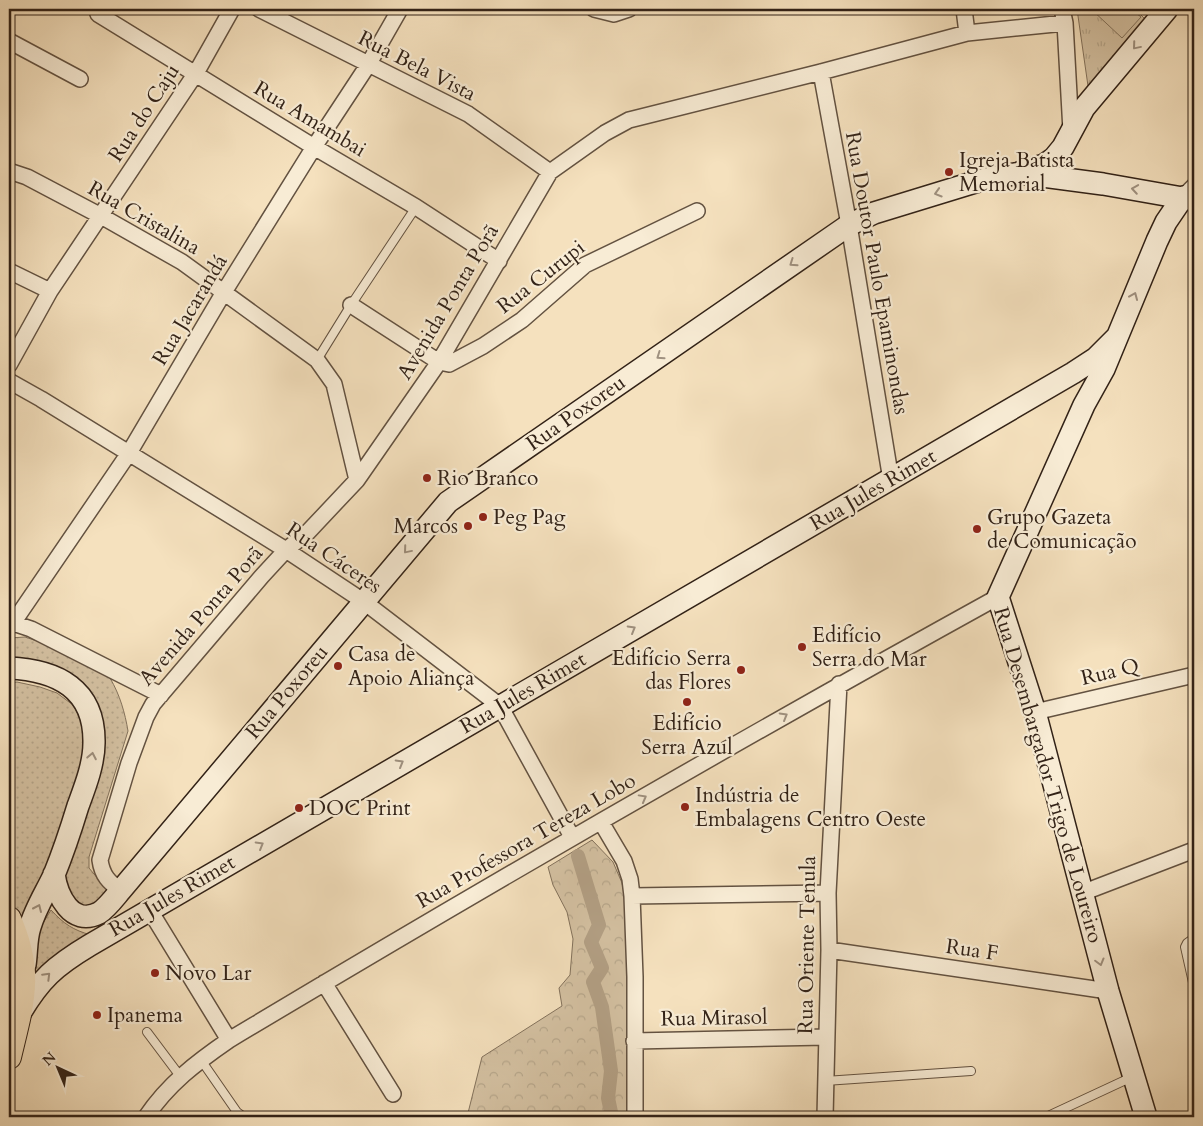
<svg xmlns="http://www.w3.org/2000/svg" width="1203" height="1126" viewBox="0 0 1203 1126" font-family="Cardo,serif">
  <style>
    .grass { fill: url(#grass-dots); stroke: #83725c }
    .forest { fill: url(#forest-crowns); stroke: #83725c }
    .park { fill: url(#park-tufts); stroke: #83725c }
    .garden { fill: #d4c1a2; stroke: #83725c }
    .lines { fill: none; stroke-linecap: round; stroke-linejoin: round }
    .canal { stroke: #b3a085; stroke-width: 14 }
    .lane-casing { stroke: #635241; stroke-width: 10 }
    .street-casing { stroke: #635241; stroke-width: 18 }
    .secondary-casing { stroke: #322217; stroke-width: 24 }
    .primary-casing { stroke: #322217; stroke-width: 26 }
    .lane { stroke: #f8ecd5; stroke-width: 8 }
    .street { stroke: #f8ecd5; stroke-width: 15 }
    .secondary { stroke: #f8ecd5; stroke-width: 21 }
    .primary { stroke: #f5e1be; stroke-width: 24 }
    .oneway { stroke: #9f9180 }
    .poi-dot { fill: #8f2418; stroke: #f8ecd5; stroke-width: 2 }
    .labels { text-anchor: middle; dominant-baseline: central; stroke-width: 4.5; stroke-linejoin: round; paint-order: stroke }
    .street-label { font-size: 21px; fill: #322217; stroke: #f8ecd5 }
    .poi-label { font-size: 21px; fill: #322217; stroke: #f8ecd5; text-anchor: start }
  </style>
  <defs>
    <pattern id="grass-dots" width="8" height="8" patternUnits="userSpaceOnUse" patternTransform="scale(1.25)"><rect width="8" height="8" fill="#d4c1a2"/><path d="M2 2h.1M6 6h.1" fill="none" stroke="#b6a68b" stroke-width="1.8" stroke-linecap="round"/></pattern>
    <pattern id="forest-crowns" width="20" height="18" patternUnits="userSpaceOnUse" patternTransform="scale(1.25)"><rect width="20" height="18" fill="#d4c1a2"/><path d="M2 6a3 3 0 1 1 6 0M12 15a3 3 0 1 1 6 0" fill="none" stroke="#b6a68b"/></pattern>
    <pattern id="park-tufts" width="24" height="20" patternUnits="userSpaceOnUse" patternTransform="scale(1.25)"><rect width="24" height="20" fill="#d4c1a2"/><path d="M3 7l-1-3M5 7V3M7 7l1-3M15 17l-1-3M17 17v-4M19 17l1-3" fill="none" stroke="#b6a68b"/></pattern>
  </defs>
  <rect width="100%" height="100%" fill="#f5e1be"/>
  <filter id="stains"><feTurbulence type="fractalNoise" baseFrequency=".004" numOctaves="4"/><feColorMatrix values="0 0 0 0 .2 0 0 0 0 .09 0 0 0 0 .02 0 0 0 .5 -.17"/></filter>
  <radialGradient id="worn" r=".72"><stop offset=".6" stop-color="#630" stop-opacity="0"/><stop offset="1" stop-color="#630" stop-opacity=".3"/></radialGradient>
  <!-- grass -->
  <path class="grass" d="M 25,637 L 46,644 L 110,678 C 120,695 125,713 128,731 L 89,857 L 89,868 L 109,892 L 101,907 L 82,908 L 62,892 L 95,707 L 9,658 L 9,638 Z
    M 17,682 L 40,687 L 57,693 L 73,705 L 82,721 L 87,745 L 79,794 L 20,930 L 9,905 L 9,683 Z
    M 51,910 C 64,924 73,930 91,935 L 35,981 L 35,936 Z"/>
  <!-- forest -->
  <path class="forest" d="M 592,840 L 613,862 L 622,883 L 627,910 L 628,1117 L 467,1117 L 482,1057 L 562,1006 L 559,988 L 570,975 L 573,939 L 567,912 L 553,885 L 548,867 Z"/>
  <!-- park -->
  <path class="park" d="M 1077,9 L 1135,9 L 1145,19 L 1088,86 Z"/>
  <!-- garden -->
  <path class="garden" d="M 1091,9 L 1131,9 L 1141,17 L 1122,38 Z"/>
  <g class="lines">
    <!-- canal -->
    <path class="canal" d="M 578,856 L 599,925 L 591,942 L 602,968 L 593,982 L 602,1007 L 611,1071 L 608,1098 L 612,1117"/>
    <!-- lane casing -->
    <g class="lane-casing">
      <path id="lane" d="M 317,360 L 351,305 L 416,207
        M 1194,938 L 1187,943 L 1185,947 L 1194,987
        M 147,1032 L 180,1076
        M 201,1060 L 237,1112 L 244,1117
        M 825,1081 L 971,1071
        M 1046,1117 L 1132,1077"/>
    </g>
    <!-- street casing -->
    <g class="street-casing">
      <path id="street" d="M 259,9 L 468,114 L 550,172
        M 594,9 L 614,14 L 629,9
        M 964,9 L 967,33
        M 1062,9 L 1065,23 L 1071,131
        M 98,14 L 314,147 L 416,207 L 499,261
        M 9,41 L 80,79
        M 821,72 L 849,225 L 891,480
        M 9,171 L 27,177 L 101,216 L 182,262 L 317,360 L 334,384 L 357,480
        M 1183,197 L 1194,186
        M 9,271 L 50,291
        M 351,305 L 439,362 L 449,364 L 483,346 L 522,320 L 585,265 L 697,211
        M 9,365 L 50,291 L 196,73 L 232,9
        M 9,381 L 41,399 L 286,550 L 363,601 L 500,706 L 572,837
        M 13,623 L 31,629 L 161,695
        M 9,627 L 13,623 L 129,453 L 224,292 L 314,147 L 368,65 L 400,9
        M 1035,712 L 1194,675
        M 601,822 L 624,861 L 630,879 L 632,896 L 635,977 L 635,1117
        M 121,890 C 109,883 102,875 100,860 L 129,763 L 146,717 L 153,704 L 262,576 L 286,550 L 308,532 L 357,480 L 439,362 L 550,172 L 605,133 L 629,120 L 821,72 L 967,33 L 1065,23
        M 1082,893 L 1194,850
        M 632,896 L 828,893
        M 149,909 L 229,1040
        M 829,950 L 1108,991
        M 324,983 L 393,1094
        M 634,1041 L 826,1037
        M 146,1117 C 168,1084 197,1062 229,1040 C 483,888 739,740 998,597
        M 825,1117 L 829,950 L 828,893 L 839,684"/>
    </g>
    <!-- secondary casing -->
    <g class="secondary-casing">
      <path id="secondary" d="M 1021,172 L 1044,165 L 1054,158 L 1063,147 L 1084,108 L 1167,9
        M 9,668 C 57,670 95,689 94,743 C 94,764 85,787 78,806 C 71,829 63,853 54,875 C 46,892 35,909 30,927 C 26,939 27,952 25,965
        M 54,874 C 57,895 71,927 99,913 C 107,908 115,897 121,890 L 448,502 L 849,225 L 874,213 L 985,179 L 1020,173 L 1103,184 L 1194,200
        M 19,1015 C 40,979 55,966 90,945 L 1073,373 L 1096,358 L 1116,338
        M 1146,1117 L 1108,991 L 1035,712 L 998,597 L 1084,405 L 1104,369 L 1157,241 L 1166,222 L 1183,197"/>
    </g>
    <!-- primary casing -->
    <g class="primary-casing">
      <path id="primary" d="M 9,919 C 33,973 22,1002 9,1057"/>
    </g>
    <!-- lane -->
    <use href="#lane" class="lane"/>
    <!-- street -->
    <use href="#street" class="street"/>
    <!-- secondary -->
    <use href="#secondary" class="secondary"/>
    <!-- primary -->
    <use href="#primary" class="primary"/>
  </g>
  <!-- one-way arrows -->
  <defs><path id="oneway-chevron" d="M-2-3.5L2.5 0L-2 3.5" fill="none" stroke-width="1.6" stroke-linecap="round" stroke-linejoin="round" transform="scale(1.25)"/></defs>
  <g class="oneway">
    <use href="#oneway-chevron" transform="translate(1136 46) rotate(130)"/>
    <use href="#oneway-chevron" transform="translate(1135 189) rotate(-171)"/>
    <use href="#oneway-chevron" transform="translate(938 193) rotate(163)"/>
    <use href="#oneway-chevron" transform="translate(793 263) rotate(145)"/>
    <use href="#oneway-chevron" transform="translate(1134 296) rotate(-67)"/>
    <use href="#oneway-chevron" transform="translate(660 356) rotate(145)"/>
    <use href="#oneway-chevron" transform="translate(407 550) rotate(130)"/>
    <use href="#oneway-chevron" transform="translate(632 629) rotate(-30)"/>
    <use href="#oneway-chevron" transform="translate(784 716) rotate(-30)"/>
    <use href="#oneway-chevron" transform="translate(92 756) rotate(-79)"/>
    <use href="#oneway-chevron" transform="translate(400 763) rotate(-30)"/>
    <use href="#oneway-chevron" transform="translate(643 798) rotate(-29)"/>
    <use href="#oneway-chevron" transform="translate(260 845) rotate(-30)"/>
    <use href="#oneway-chevron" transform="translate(38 908) rotate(-66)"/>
    <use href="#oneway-chevron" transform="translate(1100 962) rotate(75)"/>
    <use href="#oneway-chevron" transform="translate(47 976) rotate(-45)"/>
  </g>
  <!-- markers -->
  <g class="poi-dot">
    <circle cx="949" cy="172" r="5"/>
    <circle cx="427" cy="478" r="5"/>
    <circle cx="483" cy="517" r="5"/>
    <circle cx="468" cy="526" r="5"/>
    <circle cx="977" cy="529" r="5"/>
    <circle cx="802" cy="647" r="5"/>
    <circle cx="338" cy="666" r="5"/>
    <circle cx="741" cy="670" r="5"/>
    <circle cx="687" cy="702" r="5"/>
    <circle cx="685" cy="807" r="5"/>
    <circle cx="299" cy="808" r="5"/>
    <circle cx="155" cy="973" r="5"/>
    <circle cx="97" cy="1015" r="5"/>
  </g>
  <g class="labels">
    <!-- street labels -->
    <g class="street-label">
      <text transform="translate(417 66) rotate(27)">Rua Bela Vista</text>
      <text transform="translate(144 113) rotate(-57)">Rua do Caju</text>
      <text transform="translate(310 119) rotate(31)">Rua Amambai</text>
      <text transform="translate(144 218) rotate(30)">Rua Cristalina</text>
      <text transform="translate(877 273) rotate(80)">Rua Doutor Paulo Epaminondas</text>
      <text transform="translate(541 277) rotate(-38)">Rua Curupi</text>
      <text transform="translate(448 302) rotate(-59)">Avenida Ponta Porã</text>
      <text transform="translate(190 310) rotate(-59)">Rua Jacarandá</text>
      <text transform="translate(576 413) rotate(-35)">Rua Poxoreu</text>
      <text transform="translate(873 490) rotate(-30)">Rua Jules Rimet</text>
      <text transform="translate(334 558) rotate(34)">Rua Cáceres</text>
      <text transform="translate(201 616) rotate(-49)">Avenida Ponta Porã</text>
      <text transform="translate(1110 672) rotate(-13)">Rua Q</text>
      <text transform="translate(287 692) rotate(-50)">Rua Poxoreu</text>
      <text transform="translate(523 693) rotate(-30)">Rua Jules Rimet</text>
      <text transform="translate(1048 775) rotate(74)">Rua Desembargador Trigo de Loureiro</text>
      <text transform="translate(526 841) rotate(-30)">Rua Professora Tereza Lobo</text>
      <text transform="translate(172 896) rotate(-30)">Rua Jules Rimet</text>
      <text transform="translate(807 945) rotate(-89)">Rua Oriente Tenula</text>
      <text transform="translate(972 950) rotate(8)">Rua F</text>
      <text transform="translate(714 1018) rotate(-1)">Rua Mirasol</text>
    </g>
    <!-- poi labels -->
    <g class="poi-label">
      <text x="959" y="160">Igreja Batista<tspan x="959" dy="24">Memorial</tspan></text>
      <text x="437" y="478">Rio Branco</text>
      <text x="493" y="517">Peg Pag</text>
      <text x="987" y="517">Grupo Gazeta<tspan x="987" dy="24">de Comunicação</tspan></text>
      <text x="458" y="526" text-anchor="end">Marcos</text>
      <text x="812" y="635">Edifício<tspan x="812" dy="24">Serra do Mar</tspan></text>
      <text x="348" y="654">Casa de<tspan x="348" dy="24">Apoio Aliança</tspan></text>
      <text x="731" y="658" text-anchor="end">Edifício Serra<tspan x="731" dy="24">das Flores</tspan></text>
      <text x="687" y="723" text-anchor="middle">Edifício<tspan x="687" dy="24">Serra Azul</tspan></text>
      <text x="695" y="795">Indústria de<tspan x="695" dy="24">Embalagens Centro Oeste</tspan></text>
      <text x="309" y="808">DOC Print</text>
      <text x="165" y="973">Novo Lar</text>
      <text x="107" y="1015">Ipanema</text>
    </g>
  </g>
  <!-- margin -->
  <rect width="1203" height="1126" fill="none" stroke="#f5e1be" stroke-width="30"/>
  <rect x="10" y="10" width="1183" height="1106" fill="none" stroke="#322217" stroke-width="2.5"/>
  <rect x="15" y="15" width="1173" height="1096" fill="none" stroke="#322217"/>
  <!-- north arrow -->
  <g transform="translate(58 1068) rotate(316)" stroke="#f8ecd5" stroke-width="4" paint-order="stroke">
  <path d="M0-4L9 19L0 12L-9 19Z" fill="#322217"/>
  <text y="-8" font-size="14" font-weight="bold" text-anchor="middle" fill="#322217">N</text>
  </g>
  <rect width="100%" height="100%" filter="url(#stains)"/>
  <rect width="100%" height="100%" fill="url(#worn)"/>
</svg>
